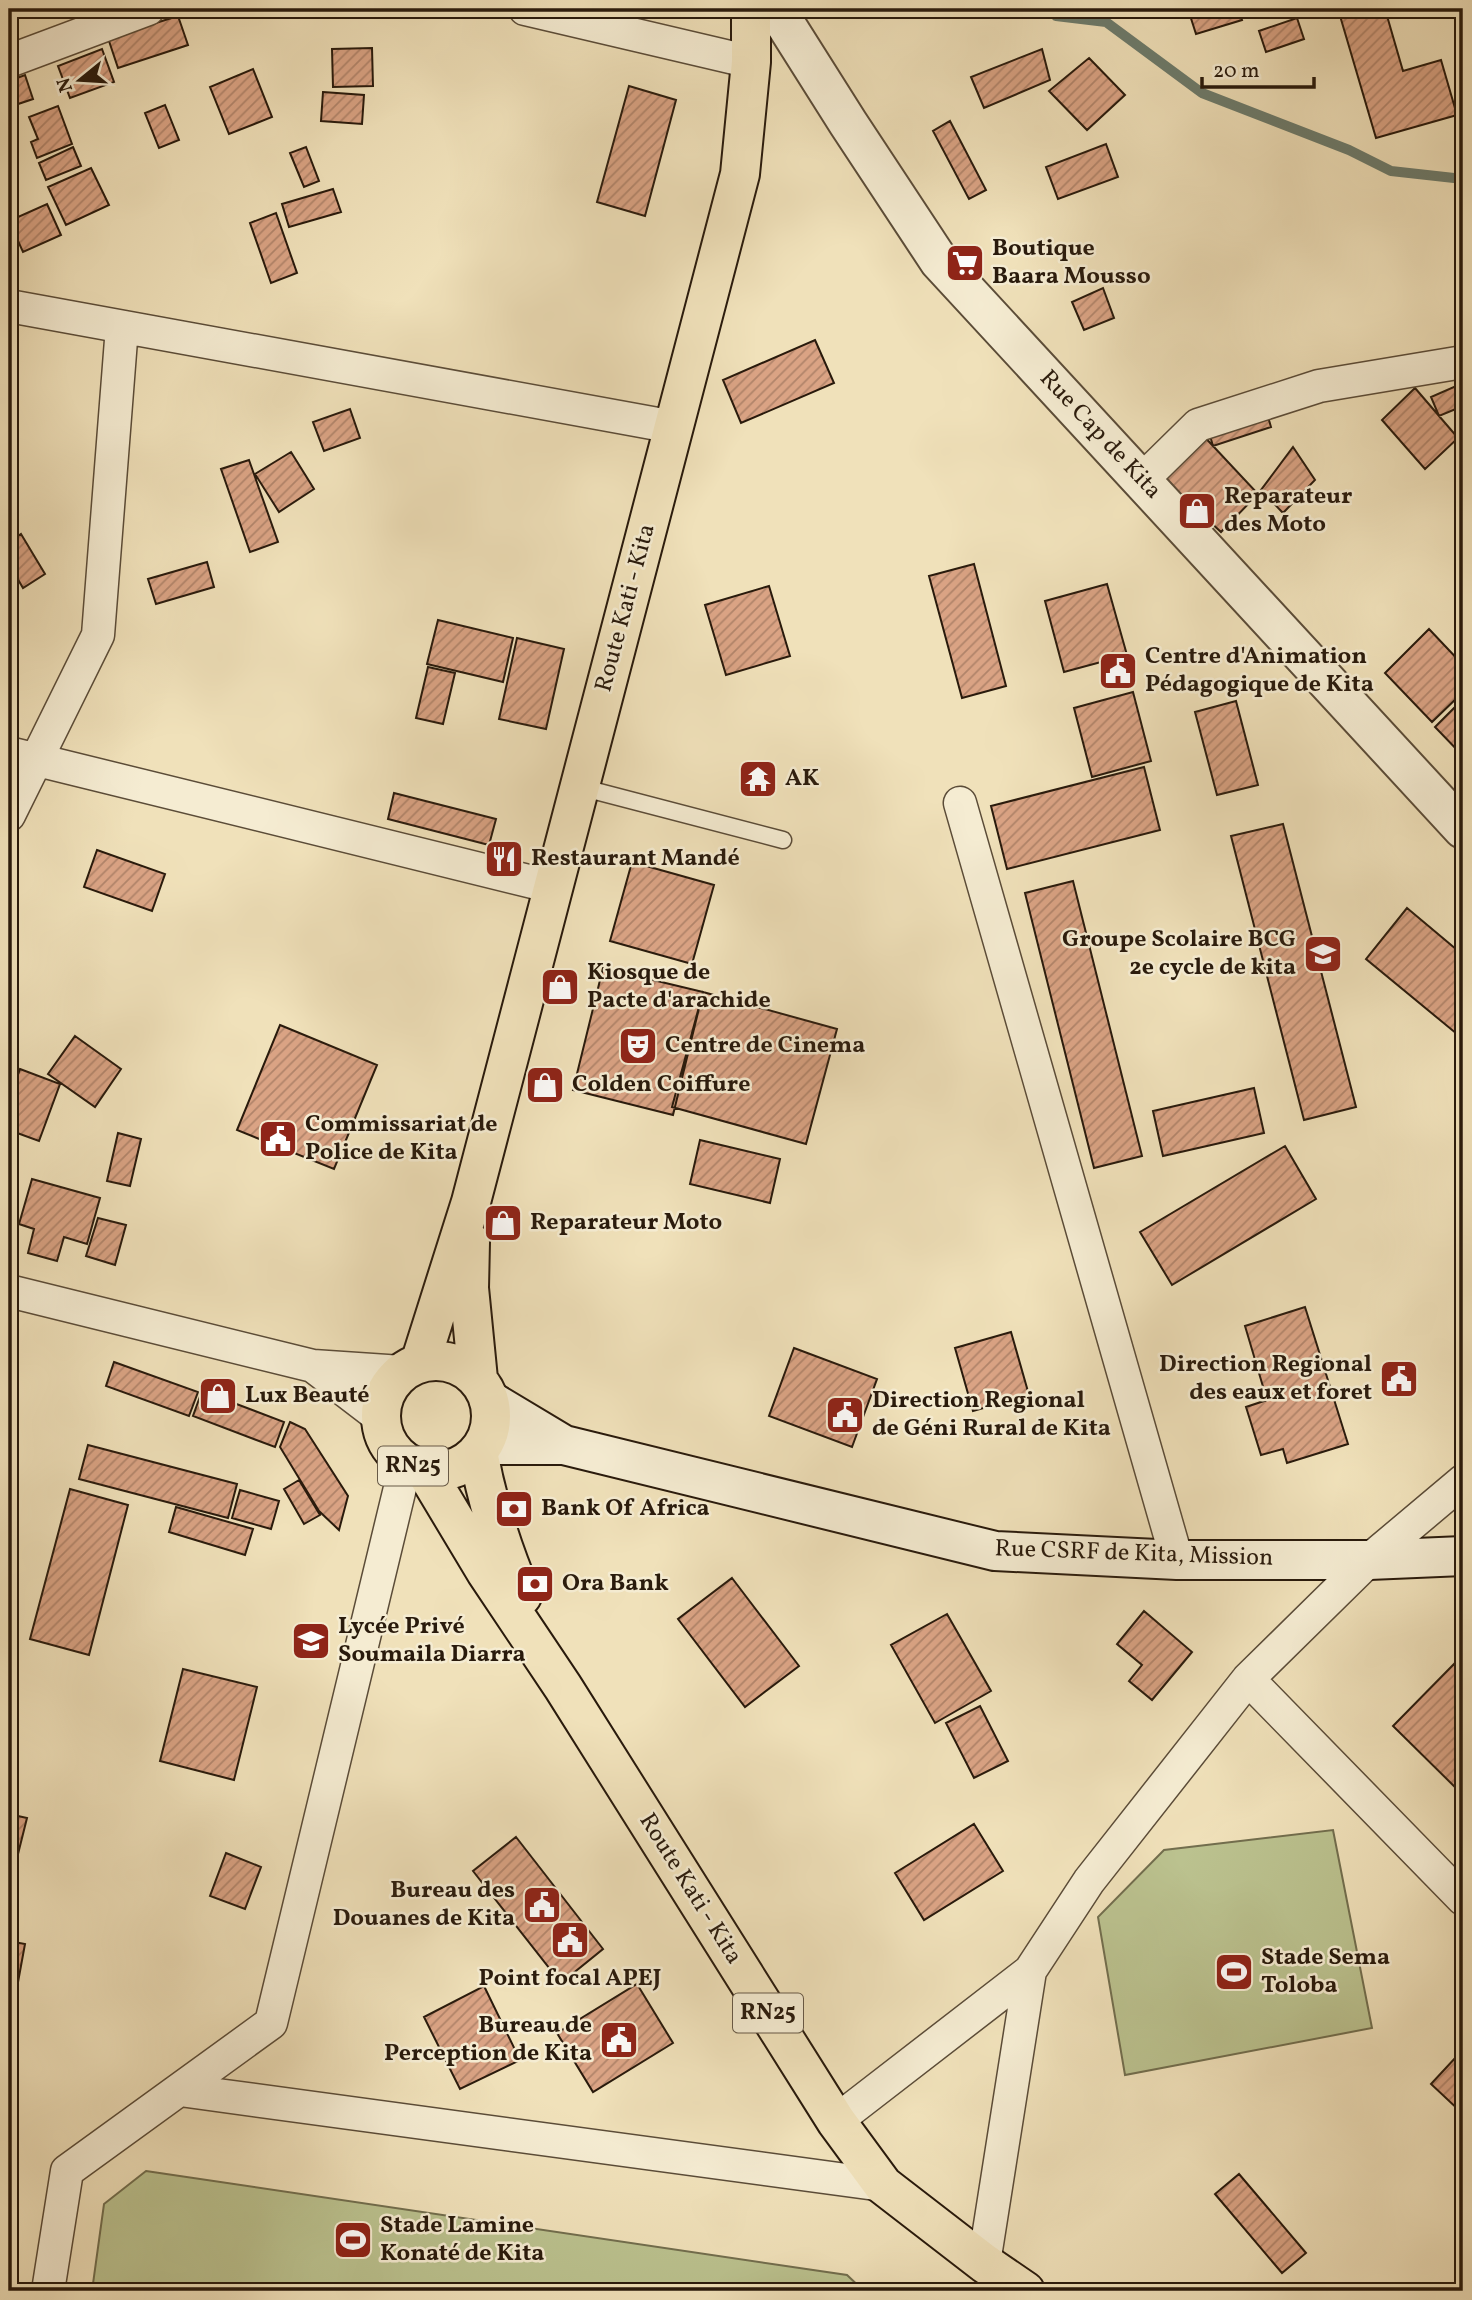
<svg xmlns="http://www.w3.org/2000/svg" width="1472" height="2300" viewBox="0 0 1472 2300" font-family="Vollkorn,serif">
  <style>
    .pitch { fill: #bbc28f; stroke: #726e4e; stroke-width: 2 }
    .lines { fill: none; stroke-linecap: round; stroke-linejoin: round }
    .stream { stroke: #6d7c6d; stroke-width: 10 }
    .building { fill: url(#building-hatch); stroke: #291a0c; stroke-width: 2 }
    .service-casing { stroke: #5b4c38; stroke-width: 19 }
    .minor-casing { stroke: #5b4c38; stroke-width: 35 }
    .tertiary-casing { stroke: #5b4c38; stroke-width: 42 }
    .secondary-casing { stroke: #291a0c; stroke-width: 42 }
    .primary-casing { stroke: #291a0c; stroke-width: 42 }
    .service { stroke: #f5ecd2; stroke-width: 16 }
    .minor { stroke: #f5ecd2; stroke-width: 32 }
    .tertiary { stroke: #f5ecd2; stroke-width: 38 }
    .secondary { stroke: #f5ecd2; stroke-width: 38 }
    .primary { stroke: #f0e1ba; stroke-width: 38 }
    .labels { text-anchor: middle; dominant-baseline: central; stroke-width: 5; stroke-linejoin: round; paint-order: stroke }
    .shield { fill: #f5ecd2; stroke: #665947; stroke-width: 2 }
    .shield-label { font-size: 23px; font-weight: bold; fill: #291a0c }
    .poi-label { font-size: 24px; font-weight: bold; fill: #291a0c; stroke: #f5ecd2; text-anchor: start }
    .street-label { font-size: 24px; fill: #291a0c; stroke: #f5ecd2 }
  </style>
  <defs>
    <pattern id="building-hatch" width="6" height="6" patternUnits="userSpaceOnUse" patternTransform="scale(1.75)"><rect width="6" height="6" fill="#daa384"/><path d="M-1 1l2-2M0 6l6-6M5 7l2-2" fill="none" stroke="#b1846a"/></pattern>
  </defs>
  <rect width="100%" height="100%" fill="#f0e1ba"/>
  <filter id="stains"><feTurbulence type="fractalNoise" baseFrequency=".00286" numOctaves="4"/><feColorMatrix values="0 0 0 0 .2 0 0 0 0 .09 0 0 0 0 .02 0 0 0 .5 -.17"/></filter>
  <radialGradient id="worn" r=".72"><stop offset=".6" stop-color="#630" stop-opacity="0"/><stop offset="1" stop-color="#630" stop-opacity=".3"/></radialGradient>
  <!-- pitch -->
  <path class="pitch" d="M 1333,1830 L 1372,2028 L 1125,2075 L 1098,1917 L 1164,1850 Z
    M 146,2171 L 847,2275 L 864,2291 L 92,2291 L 104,2204 Z"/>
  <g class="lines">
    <!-- stream -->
    <path class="stream" d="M 1052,9 L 1056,16 L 1106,22 L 1202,93 L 1349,150 L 1391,171 L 1463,179"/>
  </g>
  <!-- building -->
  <path class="building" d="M 646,9 L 668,9 L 667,14 Z
    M 1188,9 L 1238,9 L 1242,20 L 1196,34 Z
    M 1338,9 L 1385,9 L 1403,71 L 1441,60 L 1457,115 L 1376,138 Z
    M 178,16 L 188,45 L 118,68 L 108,38 Z
    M 1297,18 L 1304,39 L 1266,52 L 1259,31 Z
    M 372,48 L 373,86 L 333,87 L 332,49 Z
    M 102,49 L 114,82 L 70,98 L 58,66 Z
    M 1042,49 L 1050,80 L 984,108 L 971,77 Z
    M 1089,58 L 1125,95 L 1087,130 L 1049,91 Z
    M 253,69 L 272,117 L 229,134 L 210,87 Z
    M 25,75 L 33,99 L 9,107 L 9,81 Z
    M 629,86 L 676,100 L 645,216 L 597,202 Z
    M 323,92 L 364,95 L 362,124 L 321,121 Z
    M 165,105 L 179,140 L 159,148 L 145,113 Z
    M 58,106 L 72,144 L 37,158 L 31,142 L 38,139 L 29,117 Z
    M 950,121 L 986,190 L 969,199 L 933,131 Z
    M 1106,144 L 1118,177 L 1058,199 L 1046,167 Z
    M 73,147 L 81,166 L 46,180 L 39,163 Z
    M 306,147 L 319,181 L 304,187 L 290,153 Z
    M 91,168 L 109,205 L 66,225 L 48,187 Z
    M 333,189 L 341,212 L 289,227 L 282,204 Z
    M 47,204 L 61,235 L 23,252 L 9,221 Z
    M 276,213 L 297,273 L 271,283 L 250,223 Z
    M 1103,288 L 1114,318 L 1084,330 L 1072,302 Z
    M 815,340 L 834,383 L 741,423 L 723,380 Z
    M 1463,383 L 1463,406 L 1439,416 L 1431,397 Z
    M 1415,388 L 1458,438 L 1425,469 L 1382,420 Z
    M 350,409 L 360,438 L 324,451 L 313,422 Z
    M 1266,410 L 1271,427 L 1213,446 L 1208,429 Z
    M 1199,431 L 1258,494 L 1221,532 L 1157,473 Z
    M 1293,447 L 1315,480 L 1283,513 L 1261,490 Z
    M 291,452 L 314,489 L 279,512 L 255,474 Z
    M 249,460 L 278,542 L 250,552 L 221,469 Z
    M 21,534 L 45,574 L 23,588 L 9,564 L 9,542 Z
    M 207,562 L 214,587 L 156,604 L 148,579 Z
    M 974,564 L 1006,686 L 962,698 L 929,576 Z
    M 1107,584 L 1127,655 L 1064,672 L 1045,601 Z
    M 769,586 L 790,656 L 726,675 L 705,605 Z
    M 438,620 L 513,638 L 503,682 L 427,664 Z
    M 1429,629 L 1463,665 L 1463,692 L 1432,722 L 1385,673 Z
    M 517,638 L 564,649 L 546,729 L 499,719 Z
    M 428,667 L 455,673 L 443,724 L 416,718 Z
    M 1133,692 L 1151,761 L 1092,777 L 1074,708 Z
    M 1236,701 L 1258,785 L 1217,795 L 1195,712 Z
    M 1455,707 L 1463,716 L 1463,756 L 1435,727 Z
    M 1144,767 L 1160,830 L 1007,869 L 991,806 Z
    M 394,793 L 496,819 L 489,845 L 388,819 Z
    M 1283,824 L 1356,1107 L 1304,1120 L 1231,836 Z
    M 97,850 L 165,874 L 152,911 L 84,887 Z
    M 632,862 L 714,885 L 692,964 L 610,941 Z
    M 1073,881 L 1142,1156 L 1094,1168 L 1025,893 Z
    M 1407,908 L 1463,955 L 1463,1039 L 1366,959 Z
    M 603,968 L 703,992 L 673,1115 L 573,1090 Z
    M 703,992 L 837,1029 L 806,1144 L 672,1107 Z
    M 280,1025 L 377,1065 L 334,1169 L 237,1130 Z
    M 75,1036 L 121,1069 L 95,1107 L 48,1074 Z
    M 20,1069 L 60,1084 L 39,1141 L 9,1130 L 9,1100 Z
    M 1254,1088 L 1264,1133 L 1163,1156 L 1153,1111 Z
    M 118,1133 L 141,1139 L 130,1186 L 107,1181 Z
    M 700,1140 L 780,1159 L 770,1203 L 690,1184 Z
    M 1285,1146 L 1316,1199 L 1172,1285 L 1140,1232 Z
    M 32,1179 L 100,1198 L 87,1244 L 64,1237 L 57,1261 L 28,1253 L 34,1229 L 19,1224 Z
    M 98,1218 L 126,1225 L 115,1265 L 86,1256 Z
    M 1305,1307 L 1348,1444 L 1287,1463 L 1283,1449 L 1261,1455 L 1246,1407 L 1267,1400 L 1245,1326 Z
    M 1011,1332 L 1029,1395 L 973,1411 L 955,1348 Z
    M 794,1348 L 877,1379 L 852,1447 L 769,1416 Z
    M 114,1362 L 198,1392 L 189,1416 L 106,1386 Z
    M 202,1391 L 284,1422 L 275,1447 L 193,1416 Z
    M 290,1422 L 305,1429 L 348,1496 L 339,1530 L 319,1511 L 280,1447 Z
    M 88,1445 L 237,1484 L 228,1518 L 79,1479 Z
    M 299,1480 L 320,1515 L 304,1524 L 284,1489 Z
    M 70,1489 L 128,1505 L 89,1655 L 30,1639 Z
    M 240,1490 L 279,1501 L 271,1529 L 232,1518 Z
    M 176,1507 L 253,1529 L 245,1555 L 169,1532 Z
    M 732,1578 L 799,1666 L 745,1707 L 678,1619 Z
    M 1144,1611 L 1192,1652 L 1152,1700 L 1129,1681 L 1142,1665 L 1117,1644 Z
    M 947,1614 L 991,1691 L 935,1723 L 891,1645 Z
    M 1454,1664 L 1463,1673 L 1463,1795 L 1393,1726 Z
    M 183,1669 L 257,1687 L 234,1780 L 160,1761 Z
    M 980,1706 L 1008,1761 L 974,1778 L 946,1723 Z
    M 9,1814 L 27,1818 L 9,1890 Z
    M 974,1824 L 1003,1871 L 924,1920 L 895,1873 Z
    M 516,1837 L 603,1949 L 561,1983 L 473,1871 Z
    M 226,1853 L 261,1867 L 245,1909 L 210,1896 Z
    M 9,1941 L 25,1944 L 14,2004 L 9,2003 Z
    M 637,1984 L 673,2043 L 593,2092 L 557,2033 Z
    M 484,1986 L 520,2060 L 460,2089 L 424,2017 Z
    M 1457,2056 L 1463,2062 L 1463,2114 L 1431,2084 Z
    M 1239,2174 L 1306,2253 L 1282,2273 L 1215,2194 Z"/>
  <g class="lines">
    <!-- service casing -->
    <g class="service-casing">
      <path id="service" d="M 580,787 L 783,840"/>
    </g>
    <!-- minor casing -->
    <g class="minor-casing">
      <path id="minor" d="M 525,9 L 751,62
        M 9,61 L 148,9
        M 9,306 L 674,427
        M 1142,480 L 1198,425 L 1319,386 L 1463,362
        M 9,753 L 553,887
        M 960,803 L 1177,1560
        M 9,815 L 98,635 L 122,327
        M 9,1291 L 313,1366 L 402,1372
        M 313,1366 L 381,1418
        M 1248,1679 L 1463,1899
        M 180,2090 L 883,2185
        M 836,2121 L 1030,1971
        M 984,2263 L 1030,1971 L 1089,1881 L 1248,1679 L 1369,1560 L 1463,1481
        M 48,2291 L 67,2171 L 271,2023 L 406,1463"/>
    </g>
    <!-- tertiary casing -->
    <g class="tertiary-casing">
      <path id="tertiary" d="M 776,9 L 848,123 L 939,261 L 1463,829"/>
    </g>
    <!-- secondary casing -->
    <g class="secondary-casing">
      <path id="secondary" d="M 489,1400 L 564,1445
        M 485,1445 L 564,1445 L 995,1551 L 1177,1560 L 1369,1560 L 1463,1556"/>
    </g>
    <!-- primary casing -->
    <g class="primary-casing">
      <path id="primary" d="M 470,1242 L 469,1288 L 478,1379
        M381 1416a55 55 0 1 1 110 0a55 55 0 1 1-110 0Z
        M 420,1363 L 471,1202 L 740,174 L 751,62 L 751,9
        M 478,1452 C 487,1502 502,1549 522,1596
        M 426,1472 L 486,1572 L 563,1687 L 836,2121 L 883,2185 L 984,2263 L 1025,2291"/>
    </g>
    <!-- service -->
    <use href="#service" class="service"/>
    <!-- minor -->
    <use href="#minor" class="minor"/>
    <!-- tertiary -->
    <use href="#tertiary" class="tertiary"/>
    <!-- secondary -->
    <use href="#secondary" class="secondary"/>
    <!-- primary -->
    <use href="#primary" class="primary"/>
  </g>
  <!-- icons -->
  <defs>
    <g id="supermarket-square" transform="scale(2.0125)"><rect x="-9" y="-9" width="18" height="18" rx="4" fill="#8f2418" stroke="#f5ecd2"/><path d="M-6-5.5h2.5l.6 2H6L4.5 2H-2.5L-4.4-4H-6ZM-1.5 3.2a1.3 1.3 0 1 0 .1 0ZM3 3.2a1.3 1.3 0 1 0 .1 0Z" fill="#fff"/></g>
    <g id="shop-square" transform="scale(2.0125)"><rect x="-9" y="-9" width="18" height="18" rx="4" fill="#8f2418" stroke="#f5ecd2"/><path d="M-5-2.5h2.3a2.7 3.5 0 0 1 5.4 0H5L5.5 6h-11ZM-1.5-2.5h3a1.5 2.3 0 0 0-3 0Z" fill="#fff"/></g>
    <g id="civic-square" transform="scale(2.0125)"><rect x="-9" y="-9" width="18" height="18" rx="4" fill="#8f2418" stroke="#f5ecd2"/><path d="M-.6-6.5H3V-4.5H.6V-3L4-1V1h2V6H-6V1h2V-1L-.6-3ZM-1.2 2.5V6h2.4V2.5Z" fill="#fff"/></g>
    <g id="temple-square" transform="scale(2.0125)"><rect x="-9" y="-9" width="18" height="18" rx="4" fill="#8f2418" stroke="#f5ecd2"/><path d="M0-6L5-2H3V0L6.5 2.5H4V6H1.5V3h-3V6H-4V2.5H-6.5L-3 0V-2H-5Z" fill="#fff"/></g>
    <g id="restaurant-square" transform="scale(2.0125)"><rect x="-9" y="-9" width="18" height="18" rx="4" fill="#8f2418" stroke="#f5ecd2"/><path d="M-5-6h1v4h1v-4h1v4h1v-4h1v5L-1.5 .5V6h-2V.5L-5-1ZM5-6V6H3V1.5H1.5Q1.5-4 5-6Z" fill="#fff"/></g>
    <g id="school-square" transform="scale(2.0125)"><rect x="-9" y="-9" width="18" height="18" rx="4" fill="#8f2418" stroke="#f5ecd2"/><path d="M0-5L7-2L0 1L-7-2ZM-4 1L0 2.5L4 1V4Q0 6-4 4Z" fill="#fff"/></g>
    <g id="theatre-square" transform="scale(2.0125)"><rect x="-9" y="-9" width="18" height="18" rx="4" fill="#8f2418" stroke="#f5ecd2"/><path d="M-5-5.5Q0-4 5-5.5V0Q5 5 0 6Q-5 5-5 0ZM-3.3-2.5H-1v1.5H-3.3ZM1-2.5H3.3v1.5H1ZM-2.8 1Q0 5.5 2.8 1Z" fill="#fff"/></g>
    <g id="bank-square" transform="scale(2.0125)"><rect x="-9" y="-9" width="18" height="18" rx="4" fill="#8f2418" stroke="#f5ecd2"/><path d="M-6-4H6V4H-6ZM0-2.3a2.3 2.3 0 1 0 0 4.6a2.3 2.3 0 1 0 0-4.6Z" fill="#fff"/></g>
    <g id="stadium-square" transform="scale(2.0125)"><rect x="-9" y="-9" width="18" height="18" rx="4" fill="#8f2418" stroke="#f5ecd2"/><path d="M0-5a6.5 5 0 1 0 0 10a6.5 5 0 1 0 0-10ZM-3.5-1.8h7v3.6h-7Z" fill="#fff"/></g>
  </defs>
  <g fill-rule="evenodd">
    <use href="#supermarket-square" x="965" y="263"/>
    <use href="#shop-square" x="1197" y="511"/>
    <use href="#civic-square" x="1118" y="671"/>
    <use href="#temple-square" x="758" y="779"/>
    <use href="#restaurant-square" x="504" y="859"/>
    <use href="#school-square" x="1323" y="954"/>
    <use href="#shop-square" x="560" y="987"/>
    <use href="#theatre-square" x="638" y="1046"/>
    <use href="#shop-square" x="545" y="1085"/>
    <use href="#civic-square" x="278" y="1139"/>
    <use href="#shop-square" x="503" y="1223"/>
    <use href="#civic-square" x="1399" y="1379"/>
    <use href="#shop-square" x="218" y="1396"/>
    <use href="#civic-square" x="845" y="1415"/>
    <use href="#bank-square" x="514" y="1509"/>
    <use href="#bank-square" x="535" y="1584"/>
    <use href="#school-square" x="311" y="1641"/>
    <use href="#civic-square" x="542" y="1905"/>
    <use href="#civic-square" x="570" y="1940"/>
    <use href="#stadium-square" x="1234" y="1972"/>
    <use href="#civic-square" x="619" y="2040"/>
    <use href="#stadium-square" x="353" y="2240"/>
  </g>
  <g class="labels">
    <!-- shield labels -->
    <g class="shield">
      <rect x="378" y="1446.5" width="70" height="39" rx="5"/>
      <rect x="733" y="1993.5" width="70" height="39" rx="5"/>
    </g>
    <g class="shield-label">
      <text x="413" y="1466">RN25</text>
      <text x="768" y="2013">RN25</text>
    </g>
    <!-- poi labels -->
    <g class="poi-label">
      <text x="992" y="249">Boutique<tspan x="992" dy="28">Baara Mousso</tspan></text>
      <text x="1224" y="497">Reparateur<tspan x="1224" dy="28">des Moto</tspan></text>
      <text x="1145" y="657">Centre d'Animation<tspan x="1145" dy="28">Pédagogique de Kita</tspan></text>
      <text x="785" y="779">AK</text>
      <text x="531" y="859">Restaurant Mandé</text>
      <text x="1296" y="940" text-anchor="end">Groupe Scolaire BCG<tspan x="1296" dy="28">2e cycle de kita</tspan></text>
      <text x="587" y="973">Kiosque de<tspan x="587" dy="28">Pacte d'arachide</tspan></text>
      <text x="665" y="1046">Centre de Cinema</text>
      <text x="572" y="1085">Colden Coiffure</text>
      <text x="305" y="1125">Commissariat de<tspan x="305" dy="28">Police de Kita</tspan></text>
      <text x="530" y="1223">Reparateur Moto</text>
      <text x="1372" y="1365" text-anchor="end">Direction Regional<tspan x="1372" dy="28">des eaux et foret</tspan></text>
      <text x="245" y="1396">Lux Beauté</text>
      <text x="872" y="1401">Direction Regional<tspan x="872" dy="28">de Géni Rural de Kita</tspan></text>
      <text x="541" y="1509">Bank Of Africa</text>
      <text x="562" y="1584">Ora Bank</text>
      <text x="338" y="1627">Lycée Privé<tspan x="338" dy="28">Soumaila Diarra</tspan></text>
      <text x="515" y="1891" text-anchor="end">Bureau des<tspan x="515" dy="28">Douanes de Kita</tspan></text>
      <text x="1261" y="1958">Stade Sema<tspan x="1261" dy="28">Toloba</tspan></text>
      <text x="570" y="1979" text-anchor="middle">Point focal APEJ</text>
      <text x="592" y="2026" text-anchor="end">Bureau de<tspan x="592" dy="28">Perception de Kita</tspan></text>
      <text x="380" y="2226">Stade Lamine<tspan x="380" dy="28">Konaté de Kita</tspan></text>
    </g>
    <!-- street labels -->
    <g class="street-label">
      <text transform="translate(1100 435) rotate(47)">Rue Cap de Kita</text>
      <text transform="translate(626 608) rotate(-75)">Route Kati - Kita</text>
      <text transform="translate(1134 1554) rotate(2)">Rue CSRF de Kita, Mission</text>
      <text transform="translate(690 1889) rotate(58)">Route Kati - Kita</text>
    </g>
  </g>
  <!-- margin -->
  <rect width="1472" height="2300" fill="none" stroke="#f0e1ba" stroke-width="35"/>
  <rect x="10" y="10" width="1451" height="2279" fill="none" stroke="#291a0c" stroke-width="3.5"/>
  <rect x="18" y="18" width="1437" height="2265" fill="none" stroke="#291a0c" stroke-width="2"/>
  <!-- north arrow -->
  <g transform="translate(80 80) rotate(252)" stroke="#f5ecd2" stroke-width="5" paint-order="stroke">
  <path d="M0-5L12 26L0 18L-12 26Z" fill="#291a0c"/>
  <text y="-10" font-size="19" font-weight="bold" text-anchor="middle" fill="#291a0c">N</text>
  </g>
  <!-- scale -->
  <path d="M1202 77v10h112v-10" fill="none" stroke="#291a0c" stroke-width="3.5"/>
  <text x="1213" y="77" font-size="21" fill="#291a0c" stroke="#f5ecd2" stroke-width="5" paint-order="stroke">20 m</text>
  <rect width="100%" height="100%" filter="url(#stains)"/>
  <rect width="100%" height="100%" fill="url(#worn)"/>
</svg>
